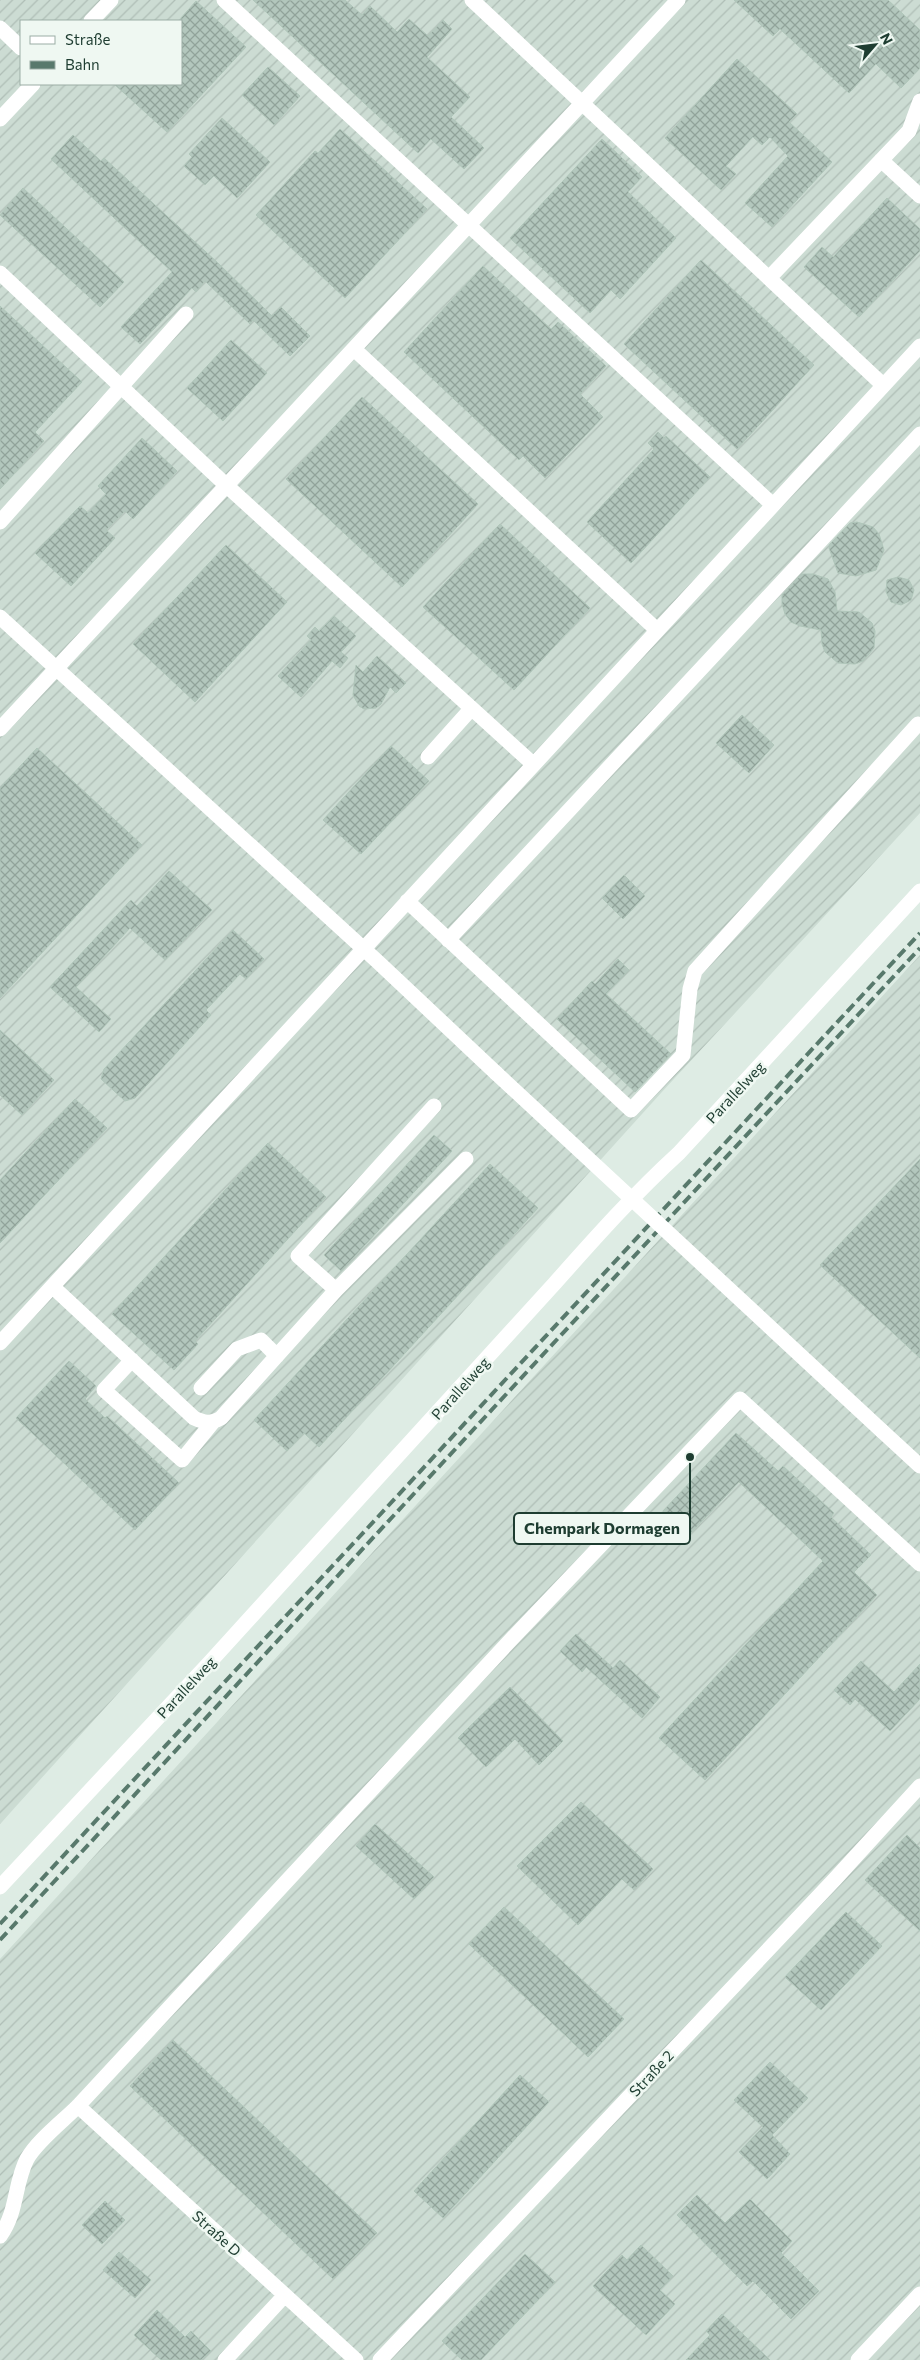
<svg xmlns="http://www.w3.org/2000/svg" width="920" height="2360" viewBox="0 0 920 2360" font-family="Commissioner,sans-serif">
  <style>
    .industrial { fill: url(#industrial-furrows); fill-rule: evenodd }
    .building { fill: url(#building-cross-hatch); stroke: #b0c6ba }
    .lines { fill: none; stroke-linecap: round; stroke-linejoin: round }
    .minor { stroke: #fff; stroke-width: 15 }
    .rail { stroke: #58796c; stroke-width: 4; stroke-dasharray: 10 5; stroke-linecap: butt }
    .minor-bridge { stroke: #fff; stroke-width: 15 }
    .labels { text-anchor: middle; dominant-baseline: central; stroke-width: 5; stroke-linejoin: round; paint-order: stroke }
    .street-label { font-size: 15px; fill: #1e3d31; stroke: #eff8f2 }
    .leader { fill: none; stroke: #1e3d31; stroke-width: 2 }
    .callout-dot { fill: #1e3d31; stroke: #eff8f2; stroke-width: 2 }
    .callout { fill: #eff8f2; stroke: #1e3d31; stroke-width: 2 }
    .callout-label { font-size: 16px; text-anchor: middle; font-weight: bold; fill: #1e3d31 }
  </style>
  <defs>
    <pattern id="industrial-furrows" width="10" height="10" patternUnits="userSpaceOnUse" patternTransform="scale(1.25)"><rect width="10" height="10" fill="#ccdcd3"/><path d="M-1 1l2-2M0 10L10 0M9 11l2-2" fill="none" stroke="#afbeb6"/></pattern>
    <pattern id="building-cross-hatch" width="8" height="8" patternUnits="userSpaceOnUse" patternTransform="scale(1.25)"><rect width="8" height="8" fill="#b3c7bd"/><path d="M0 0l8 8M0 8l8-8" fill="none" stroke="#91a39a"/></pattern>
  </defs>
  <rect width="100%" height="100%" fill="#deece4"/>
  <!-- industrial -->
  <path class="industrial" d="M 0,0 L 920,0 L 920,813 L 661,1093 L 0,1824 ZM 21,21 L 181,21 L 181,84 L 21,84 Z
    M 920,955 L 920,2360 L 0,2360 L 0,1959 Z"/>
  <!-- building -->
  <path class="building" d="M 253,0 L 345,0 L 362,15 L 370,6 L 397,32 L 409,19 L 428,36 L 443,20 L 452,29 L 427,57 L 470,97 L 451,117 L 484,148 L 464,169 L 431,139 L 418,153 Z
    M 734,0 L 888,0 L 920,30 L 920,68 L 901,88 L 876,64 L 849,93 L 780,29 L 773,36 Z
    M 196,1 L 246,47 L 167,132 L 114,84 L 181,84 L 181,18 Z
    M 737,59 L 797,114 L 789,122 L 832,162 L 772,227 L 745,203 L 788,156 L 770,137 L 762,145 L 753,137 L 726,166 L 736,174 L 721,190 L 665,138 Z
    M 268,67 L 300,96 L 274,125 L 242,95 Z
    M 222,118 L 270,162 L 237,198 L 214,176 L 205,185 L 184,166 L 192,157 L 189,154 Z
    M 340,129 L 427,209 L 345,298 L 256,215 L 315,151 L 318,153 Z
    M 73,135 L 101,161 L 104,158 L 218,263 L 272,316 L 281,307 L 310,336 L 290,356 L 253,320 L 250,324 L 205,281 L 196,292 L 192,288 L 140,344 L 121,327 L 172,272 L 51,159 Z
    M 602,139 L 642,177 L 628,192 L 676,238 L 620,299 L 611,290 L 590,313 L 510,238 Z
    M 23,188 L 124,282 L 100,307 L 0,215 Z
    M 887,198 L 920,229 L 920,251 L 859,317 L 804,267 L 822,247 L 833,257 Z
    M 701,260 L 814,365 L 737,449 L 624,344 Z
    M 483,266 L 551,329 L 558,322 L 606,366 L 580,394 L 603,417 L 545,478 L 523,456 L 519,460 L 404,352 Z
    M 0,306 L 82,382 L 35,432 L 44,441 L 0,489 Z
    M 231,340 L 267,373 L 223,421 L 187,388 Z
    M 362,397 L 478,504 L 402,587 L 286,479 Z
    M 658,432 L 664,438 L 666,436 L 710,477 L 631,563 L 587,522 L 654,449 L 648,443 Z
    M 142,438 L 177,471 L 133,519 L 125,511 L 106,530 L 115,538 L 71,586 L 35,553 L 80,506 L 88,513 L 106,494 L 98,486 Z
    M 857,522 L 873,527 L 879,534 L 884,550 L 876,570 L 856,576 L 838,573 L 829,548 L 830,544 L 850,523 Z
    M 500,524 L 590,608 L 514,690 L 423,607 Z
    M 226,545 L 287,602 L 195,702 L 133,644 Z
    M 802,574 L 813,574 L 828,579 L 835,592 L 837,611 L 859,612 L 872,623 L 875,631 L 874,648 L 863,661 L 855,664 L 838,663 L 825,652 L 822,644 L 821,630 L 800,626 L 791,622 L 785,614 L 782,604 L 782,595 Z
    M 898,577 L 909,580 L 914,590 L 911,600 L 901,605 L 891,602 L 886,592 L 887,580 Z
    M 334,616 L 356,636 L 341,652 L 348,658 L 340,668 L 332,661 L 301,697 L 278,676 L 311,640 L 307,636 L 315,627 L 319,631 Z
    M 377,656 L 406,683 L 396,693 L 390,687 L 381,704 L 376,708 L 364,709 L 359,706 L 353,695 L 356,665 L 363,672 Z
    M 742,715 L 774,745 L 749,773 L 716,743 Z
    M 391,746 L 429,781 L 361,854 L 323,820 Z
    M 37,748 L 142,845 L 0,998 L 0,788 Z
    M 169,871 L 212,910 L 165,960 L 130,928 L 76,987 L 111,1019 L 99,1032 L 50,987 L 131,900 L 137,906 Z
    M 624,875 L 645,896 L 623,919 L 602,898 Z
    M 233,930 L 264,959 L 246,979 L 240,974 L 206,1010 L 211,1015 L 135,1098 L 125,1101 L 101,1079 L 104,1069 Z
    M 618,959 L 629,970 L 606,994 L 671,1054 L 635,1092 L 557,1019 L 592,981 L 595,984 Z
    M 0,1030 L 54,1080 L 22,1115 L 0,1095 Z
    M 75,1099 L 107,1128 L 0,1243 L 0,1180 Z
    M 434,1135 L 452,1151 L 341,1271 L 324,1255 Z
    M 268,1143 L 326,1197 L 195,1341 L 198,1344 L 174,1370 L 112,1314 Z
    M 920,1159 L 920,1358 L 820,1265 Z
    M 490,1164 L 538,1208 L 319,1447 L 304,1433 L 287,1451 L 254,1420 Z
    M 69,1361 L 96,1386 L 85,1399 L 105,1418 L 107,1416 L 179,1483 L 135,1530 L 16,1418 Z
    M 736,1433 L 778,1471 L 783,1466 L 834,1513 L 831,1517 L 871,1555 L 854,1572 L 877,1595 L 705,1780 L 659,1738 L 823,1561 L 739,1482 L 688,1536 L 663,1511 Z
    M 576,1634 L 613,1668 L 620,1660 L 660,1697 L 642,1718 L 586,1667 L 582,1672 L 560,1651 Z
    M 861,1661 L 894,1692 L 920,1664 L 920,1699 L 890,1731 L 855,1699 L 850,1705 L 834,1690 Z
    M 510,1687 L 563,1741 L 539,1765 L 515,1739 L 486,1767 L 458,1738 Z
    M 581,1802 L 653,1869 L 634,1890 L 622,1879 L 578,1925 L 517,1866 Z
    M 375,1824 L 434,1877 L 414,1899 L 356,1846 Z
    M 907,1835 L 920,1848 L 920,1931 L 865,1880 Z
    M 504,1907 L 624,2019 L 588,2057 L 469,1944 Z
    M 846,1912 L 882,1946 L 821,2010 L 785,1977 Z
    M 173,2040 L 377,2233 L 333,2279 L 130,2086 Z
    M 770,2062 L 808,2098 L 772,2135 L 790,2154 L 767,2179 L 739,2152 L 763,2127 L 734,2100 Z
    M 520,2075 L 549,2102 L 443,2218 L 414,2191 Z
    M 697,2195 L 725,2223 L 750,2199 L 792,2241 L 781,2253 L 819,2291 L 791,2319 L 753,2281 L 747,2286 L 677,2215 Z
    M 105,2201 L 125,2220 L 102,2244 L 82,2225 Z
    M 641,2245 L 673,2276 L 660,2290 L 675,2304 L 646,2335 L 593,2286 L 622,2255 L 627,2260 Z
    M 119,2252 L 151,2280 L 135,2298 L 103,2270 Z
    M 525,2254 L 555,2282 L 481,2360 L 462,2360 L 442,2341 Z
    M 157,2310 L 185,2337 L 191,2331 L 211,2351 L 201,2360 L 161,2360 L 134,2335 Z
    M 722,2314 L 770,2360 L 686,2360 L 710,2335 L 706,2331 Z"/>
  <g class="lines">
    <!-- minor -->
    <path class="minor" d="M 224,0 L 773,505
      M 472,0 L 883,385
      M 91,21 L 111,0
      M 0,28 L 21,48
      M 0,119 L 33,84
      M 881,160 L 920,196
      M 0,273 L 227,486 L 533,764
      M 769,278 L 909,131 L 920,101
      M 354,349 L 657,630
      M 0,522 L 186,314
      M 0,617 L 377,961 L 496,1073
      M 0,729 L 678,0
      M 428,757 L 471,709
      M 407,901 L 631,1110 L 683,1055 L 690,989 L 695,971 L 918,724
      M 448,940 L 920,434
      M 53,1287 L 194,1418 C 205,1423 210,1424 221,1418 L 336,1290 L 466,1159
      M 336,1290 L 298,1256 L 434,1106
      M 0,1343 L 920,346
      M 132,1360 L 104,1390 L 182,1460 L 213,1422
      M 201,1388 L 237,1349 L 261,1340 L 277,1356
      M 882,1431 L 920,1466
      M 0,1887 L 210,1662 L 555,1283 C 595,1238 634,1194 679,1153 L 920,891
      M 78,2106 L 356,2360
      M 0,2236 C 18,2211 14,2184 27,2159 C 37,2141 63,2121 78,2106 L 505,1646 L 740,1399 L 920,1564
      M 225,2360 L 285,2295
      M 380,2360 L 835,1879 L 920,1786
      M 858,2360 L 920,2294"/>
    <!-- rail -->
    <path class="rail" d="M 0,1924 L 920,933
      M 0,1940 L 920,948"/>
    <!-- minor-bridge -->
    <path class="minor-bridge" d="M 496,1073 L 882,1431"/>
  </g>
  <g class="labels">
    <!-- street labels -->
    <g class="street-label">
      <text transform="translate(735 1092) rotate(-47)">Parallelweg</text>
      <text transform="translate(460 1388) rotate(-48)">Parallelweg</text>
      <text transform="translate(186 1687) rotate(-47)">Parallelweg</text>
      <text transform="translate(651 2073) rotate(-47)">Straße 2</text>
      <text transform="translate(217 2233) rotate(42)">Straße D</text>
    </g>
  </g>
  <!-- callouts -->
  <path class="leader" d="M690 1457L690 1529"/>
  <circle class="callout-dot" cx="690" cy="1457" r="5"/>
  <rect class="callout" x="514" y="1513" width="176" height="31" rx="5"/>
  <g class="callout-label">
    <text x="602" y="1534">Chempark Dormagen</text>
  </g>
  <!-- legend -->
  <rect x="20" y="20" width="162" height="65" fill="#eff8f2" stroke="#9bada5"/>
  <rect x="30" y="36" width="25" height="8" fill="#ffffff" stroke="#9bada5"/>
  <text x="65" y="45" font-size="15" fill="#1e3d31">Straße</text>
  <rect x="30" y="61" width="25" height="8" fill="#58796c" stroke="#9bada5"/>
  <text x="65" y="70" font-size="15" fill="#1e3d31">Bahn</text>
  <!-- north arrow -->
  <g transform="translate(875 45) rotate(62)" stroke="#eff8f2" stroke-width="4" paint-order="stroke">
  <path d="M0-4L9 19L0 12L-9 19Z" fill="#1e3d31"/>
  <text y="-8" font-size="14" font-weight="bold" text-anchor="middle" fill="#1e3d31">N</text>
  </g>
</svg>
